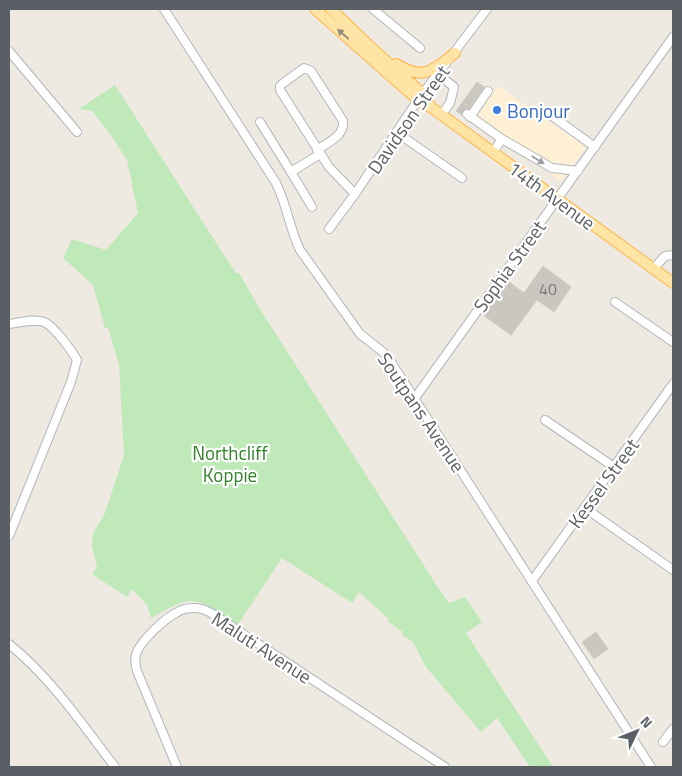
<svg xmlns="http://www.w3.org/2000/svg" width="682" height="776" viewBox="0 0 682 776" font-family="'Titillium Web',sans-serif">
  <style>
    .commercial { fill: #fff0d5 }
    .green { fill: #c0e9ba }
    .building { fill: #cbc6c0; stroke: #d4cabe }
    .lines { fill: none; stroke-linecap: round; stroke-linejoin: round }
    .minor-tunnel { stroke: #c9c6c2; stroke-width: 8; stroke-dasharray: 8 4; stroke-linecap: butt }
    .minor-casing { stroke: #b2b6ba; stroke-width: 10 }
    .major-casing { stroke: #ffb449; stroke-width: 12 }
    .minor { stroke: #fff; stroke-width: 8 }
    .major { stroke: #ffe4a5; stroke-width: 10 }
    .oneway { fill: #938e7b }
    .oneway2 { fill: #9b9fa2 }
    .shop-dot { fill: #3f7fe0; stroke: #fff; stroke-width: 2 }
    .labels { text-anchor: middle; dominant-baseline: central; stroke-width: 4.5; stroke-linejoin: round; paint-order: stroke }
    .number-label { font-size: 16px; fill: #76797b }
    .shop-label { font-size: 19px; fill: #366cbe; stroke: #fff; text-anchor: start }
    .street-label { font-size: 19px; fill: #595f64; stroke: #fff }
    .park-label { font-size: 19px; fill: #32822a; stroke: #fff }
  </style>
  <rect width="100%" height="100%" fill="#eee9e1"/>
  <!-- commercial -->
  <path class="commercial" d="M 498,86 L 586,147 L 561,181 L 473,120 Z"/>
  <!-- green -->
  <path class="green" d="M 115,85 L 222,252 L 236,273 L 239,273 L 258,306 L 437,586 L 449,603 L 465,597 L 482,622 L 466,633 L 553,767 L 530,767 L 497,718 L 481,732 L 426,667 L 413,642 L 402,635 L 403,632 L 387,621 L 389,619 L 359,592 L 352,603 L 282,558 L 237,626 C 223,616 202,596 183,602 C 172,606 161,613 151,618 L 147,605 L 132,589 L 127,597 L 92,574 L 97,567 L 92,546 L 93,534 L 105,513 L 124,455 L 119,364 L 108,328 L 105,328 L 93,285 L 63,258 L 72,239 L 106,250 L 138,213 L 127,160 L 108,131 L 92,111 L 79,109 Z"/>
  <!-- building -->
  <path class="building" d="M 477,82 L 484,87 L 469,109 L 464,109 L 461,113 L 457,110 Z
    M 543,266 L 571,287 L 554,312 L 537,300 L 511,335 L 483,315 L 508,281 L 524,293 Z
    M 596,632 L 608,649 L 594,659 L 582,642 Z"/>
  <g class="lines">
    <!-- minor-tunnel -->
    <path class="minor-tunnel" d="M 458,108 L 467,114"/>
    <!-- minor casing -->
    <g class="minor-casing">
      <path id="minor" d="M 164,9 L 276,183 C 287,205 290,230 300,250 L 360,334 L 383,352 L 389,359 L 651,767
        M 373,9 L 420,48
        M 9,51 L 77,132
        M 438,74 L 454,87 L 450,103 L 441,115
        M 548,113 L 595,147
        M 467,114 L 502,139 L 493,152
        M 470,117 L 488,91
        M 260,122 L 291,172 L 320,154
        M 396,132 L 462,178
        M 502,139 L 552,168 L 578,171
        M 317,150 C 328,142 345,136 343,121 L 311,71 L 304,68 L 282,84 L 280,86 L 280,90 L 329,167 L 355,194
        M 291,172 L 312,207
        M 329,229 L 355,194 L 418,100 L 487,9
        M 653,269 L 665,256 L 673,255
        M 615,302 L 673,342
        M 9,324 C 19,323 34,318 44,322 C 54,326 72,351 77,360 L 71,382 L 9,536
        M 415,398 L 673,37
        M 545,420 L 614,467
        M 585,508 L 673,570
        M 532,581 L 673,384
        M 9,644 C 52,679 82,724 115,767
        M 663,742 L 673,729
        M 177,767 L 137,671 C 135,664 134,658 137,652 C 141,641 165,618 176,613 C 181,609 188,608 195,608 C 203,608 210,612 216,616 L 445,767"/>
    </g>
    <!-- major casing -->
    <g class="major-casing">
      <path id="major" d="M 315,9 L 418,100 L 432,108 L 673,283
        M 331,9 L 376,52 L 423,94 L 431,107
        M 396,64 C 424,81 432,71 455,53"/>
    </g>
    <!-- minor -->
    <use href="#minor" class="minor"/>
    <!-- major -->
    <use href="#major" class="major"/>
  </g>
  <!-- one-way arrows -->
  <defs><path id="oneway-solid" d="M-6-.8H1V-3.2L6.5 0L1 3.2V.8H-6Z" transform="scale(1.25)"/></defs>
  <use class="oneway" href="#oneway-solid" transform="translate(343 34) rotate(-139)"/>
  <use class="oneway2" href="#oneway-solid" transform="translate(538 160) rotate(32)"/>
  <!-- markers -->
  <circle class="shop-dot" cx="497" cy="110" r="5"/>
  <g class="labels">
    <!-- number labels -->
    <g class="number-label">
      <text x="548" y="289">40</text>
    </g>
    <!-- shop labels -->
    <g class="shop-label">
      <text x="507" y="110">Bonjour</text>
    </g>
    <!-- street labels -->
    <g class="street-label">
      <text transform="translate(408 119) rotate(-55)">Davidson Street</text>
      <text transform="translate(552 195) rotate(36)">14th Avenue</text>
      <text transform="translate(509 266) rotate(-54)">Sophia Street</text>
      <text transform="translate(422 412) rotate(56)">Soutpans Avenue</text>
      <text transform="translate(603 483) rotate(-54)">Kessel Street</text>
      <text transform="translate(262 647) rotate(33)">Maluti Avenue</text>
    </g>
    <!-- park labels -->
    <g class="park-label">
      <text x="230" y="452">Northcliff<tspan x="230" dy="22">Koppie</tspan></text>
    </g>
  </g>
  <!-- border -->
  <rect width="682" height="776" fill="none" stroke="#595f64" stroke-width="20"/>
  <!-- north arrow -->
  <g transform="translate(637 731) rotate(47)" stroke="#ffffff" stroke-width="4" paint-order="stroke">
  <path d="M0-4L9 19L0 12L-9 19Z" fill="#595f64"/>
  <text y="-8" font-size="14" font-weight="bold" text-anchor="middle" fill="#595f64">N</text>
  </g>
</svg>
